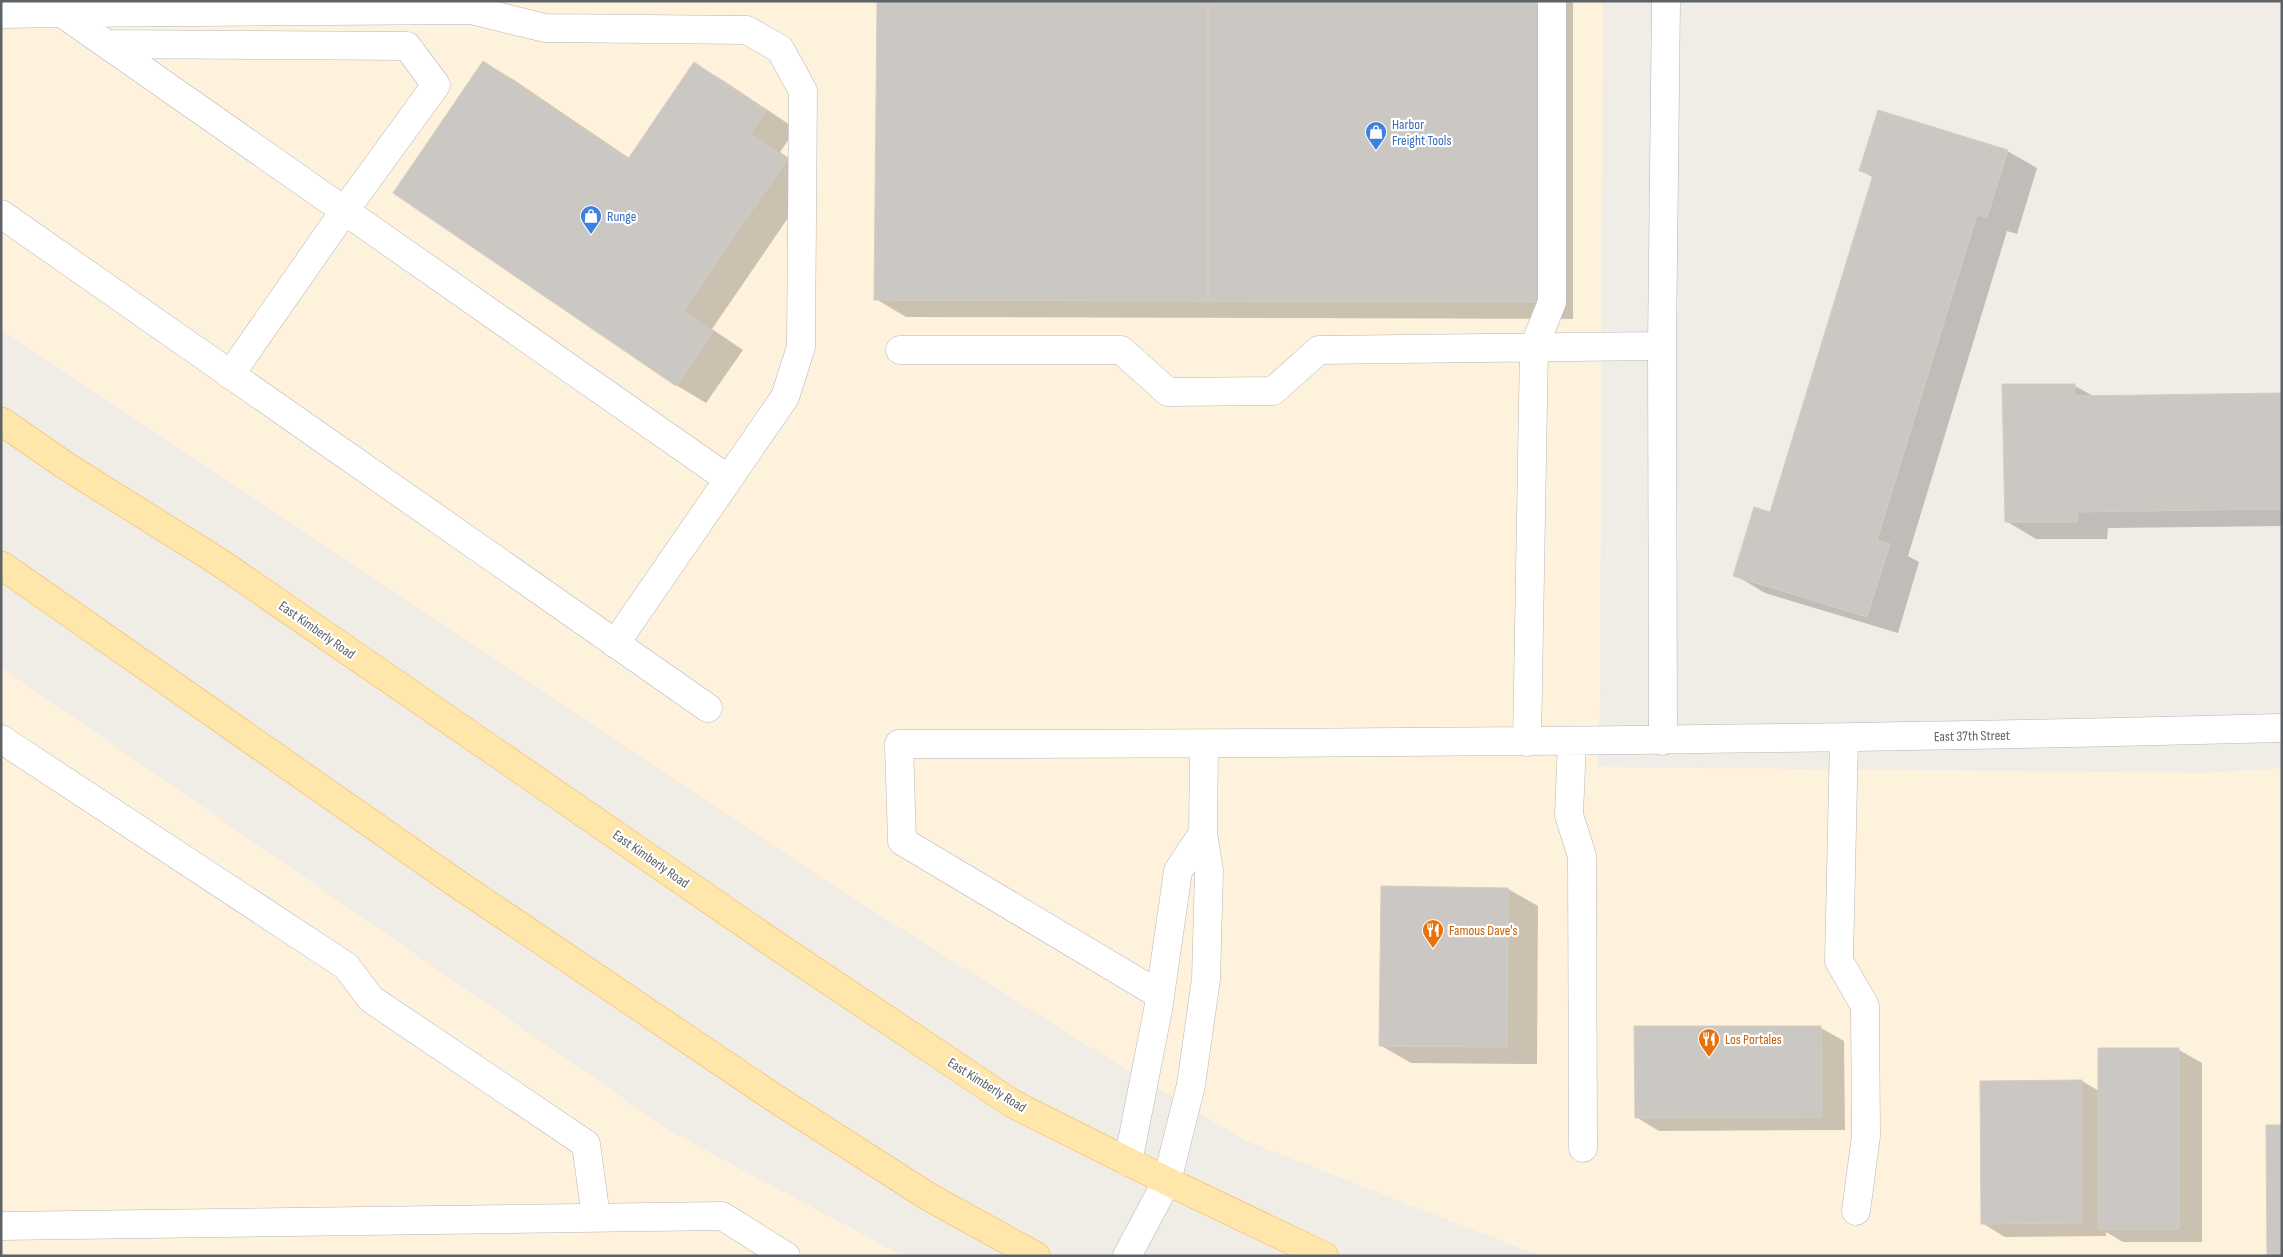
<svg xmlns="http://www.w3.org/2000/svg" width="2283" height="1257" viewBox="0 0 2283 1257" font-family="'Sofia Sans Condensed',sans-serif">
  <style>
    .commercial { fill: #fef2dc }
    .shadow { fill: #0003 }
    .building { fill: #cbc7c3; stroke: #d5cdc4 }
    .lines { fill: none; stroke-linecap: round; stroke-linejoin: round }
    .minor-casing { stroke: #b3b7ba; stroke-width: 29 }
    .major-casing { stroke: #f4b45a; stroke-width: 29 }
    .minor { stroke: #fff; stroke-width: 28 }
    .major { stroke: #ffe6ab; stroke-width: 28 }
    .labels { text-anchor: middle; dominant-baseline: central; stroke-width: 4.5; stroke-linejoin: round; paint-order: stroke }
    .shop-label { font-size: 14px; fill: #366cbe; stroke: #fff; text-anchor: start }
    .street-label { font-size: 14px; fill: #5d6266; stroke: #fff }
    .food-label { font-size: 14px; fill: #c56008; stroke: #fff; text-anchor: start }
  </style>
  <rect width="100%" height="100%" fill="#f0ece6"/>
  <!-- commercial -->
  <path class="commercial" d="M 1,1 L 1603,1 L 1600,703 L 1597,767 L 2204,773 L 2282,768 L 2282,1256 L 1540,1256 L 1244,1140 L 1085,1044 L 832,885 L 1,330 Z
    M 1,667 L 672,1132 L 903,1256 L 1,1256 Z"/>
  <!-- shadow -->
  <path class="shadow" d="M 878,1 L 1573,1 L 1573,319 L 906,317 L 876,299 Z
    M 484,62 L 514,80 L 629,158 L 694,63 L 724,81 L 796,129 L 780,152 L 816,177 L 712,329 L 743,350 L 706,403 L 676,385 Z
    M 2007,151 L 2037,168 L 2017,234 L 2007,231 L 1908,556 L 1919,562 L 1898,633 L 1765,593 L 1735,575 L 1771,513 L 1874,178 L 1860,170 Z
    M 2075,386 L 2095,397 L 2282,394 L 2282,526 L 2108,528 L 2107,539 L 2036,539 L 2006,521 Z
    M 1508,889 L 1538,906 L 1537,1064 L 1411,1063 L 1380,1045 Z
    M 1821,1028 L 1844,1041 L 1845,1130 L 1659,1131 L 1636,1117 Z
    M 2179,1050 L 2202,1063 L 2202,1242 L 2123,1242 L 2106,1232 L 2106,1236 L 2005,1237 L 1982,1223 L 2082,1081 L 2099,1091 Z"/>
  <!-- building -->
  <path class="building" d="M 877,1 L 1208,1 L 1208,301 L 874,300 Z
    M 1208,1 L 1543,1 L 1543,302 L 1208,301 Z
    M 483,61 L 628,159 L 694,62 L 766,111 L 750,134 L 787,159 L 683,311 L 713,332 L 676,386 L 393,193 Z
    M 1878,110 L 2008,150 L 1987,218 L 1977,215 L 1877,540 L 1890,544 L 1867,617 L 1733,576 L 1754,507 L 1770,512 L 1873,175 L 1859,171 Z
    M 2002,384 L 2075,384 L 2075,396 L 2282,393 L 2282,509 L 2078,512 L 2077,522 L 2005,522 Z
    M 1381,886 L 1508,888 L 1507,1047 L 1379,1046 Z
    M 1634,1026 L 1821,1026 L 1822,1117 L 1635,1118 Z
    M 2098,1048 L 2179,1048 L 2179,1229 L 2098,1229 Z
    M 2082,1080 L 2082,1223 L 1981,1224 L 1980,1081 Z
    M 2266,1125 L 2282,1125 L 2282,1256 L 2267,1256 Z"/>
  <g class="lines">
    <!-- minor casing -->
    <g class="minor-casing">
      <path id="minor" d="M 62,13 L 471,10 L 545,28 L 747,30 L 780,49 L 803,91 L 801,347 L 785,397 L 615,644
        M 1,14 L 62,13 L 728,479
        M 107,44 L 407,46 L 436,85 L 345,210 L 230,375
        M 1,214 L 708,708
        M 900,350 L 1121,350 L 1168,392 L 1273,391 L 1319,350 L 1662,346
        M 1844,738 L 1839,961 L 1865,1006 L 1866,1136 L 1856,1211
        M 1,739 L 346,966 L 371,999 L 586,1144 L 596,1217
        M 1663,741 L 1662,346 L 1666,1
        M 1527,742 L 1534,347 L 1552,302 L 1552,1
        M 1572,742 L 1569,815 L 1582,856 L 1583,1148
        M 1160,995 L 902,841 L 899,744 C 1360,744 1821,740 2282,728
        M 1128,1162 L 1158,1010 L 1178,871 L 1203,833
        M 1,1226 L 722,1216 L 786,1256
        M 1127,1256 L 1167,1181 L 1191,1085 L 1206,979 L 1209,871 L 1203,833 L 1204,745"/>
    </g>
    <!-- major casing -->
    <g class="major-casing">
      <path id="major" d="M 1,421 L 66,466 L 219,562 L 777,946 L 1013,1104 L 1167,1181 L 1324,1256
        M 1,565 L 456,883 L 773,1097 L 929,1197 L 1036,1256"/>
    </g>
    <!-- minor -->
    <use href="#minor" class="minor"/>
    <!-- major -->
    <use href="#major" class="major"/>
  </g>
  <!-- icons -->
  <defs>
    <g id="shop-pin" transform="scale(1.125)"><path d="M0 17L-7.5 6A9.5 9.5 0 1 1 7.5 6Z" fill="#3f7fe0" stroke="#fff"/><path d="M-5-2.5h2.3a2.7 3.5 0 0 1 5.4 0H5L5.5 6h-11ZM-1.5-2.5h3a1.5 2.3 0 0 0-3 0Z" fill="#fff"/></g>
    <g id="restaurant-pin" transform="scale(1.125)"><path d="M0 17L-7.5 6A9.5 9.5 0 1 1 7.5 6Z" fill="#e8710a" stroke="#fff"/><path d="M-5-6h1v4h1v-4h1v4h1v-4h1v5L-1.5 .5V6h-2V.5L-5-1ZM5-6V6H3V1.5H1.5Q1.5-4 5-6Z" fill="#fff"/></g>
  </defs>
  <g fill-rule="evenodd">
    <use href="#shop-pin" x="1376" y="132"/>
    <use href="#shop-pin" x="591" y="216"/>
    <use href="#restaurant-pin" x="1433" y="930"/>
    <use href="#restaurant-pin" x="1709" y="1039"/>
  </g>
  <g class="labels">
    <!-- shop labels -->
    <g class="shop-label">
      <text x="1392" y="124">Harbor<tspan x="1392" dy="16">Freight Tools</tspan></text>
      <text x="607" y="216">Runge</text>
    </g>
    <!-- street labels -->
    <g class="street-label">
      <text transform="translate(317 630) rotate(35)">East Kimberly Road</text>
      <text transform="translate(1972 736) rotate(-1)">East 37th Street</text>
      <text transform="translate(651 859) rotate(35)">East Kimberly Road</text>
      <text transform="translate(987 1085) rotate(32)">East Kimberly Road</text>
    </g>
    <!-- food labels -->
    <g class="food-label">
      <text x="1449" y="930">Famous Dave's</text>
      <text x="1725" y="1039">Los Portales</text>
    </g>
  </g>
  <!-- border -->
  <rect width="2283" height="1257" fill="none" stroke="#5d6266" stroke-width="5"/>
</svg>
